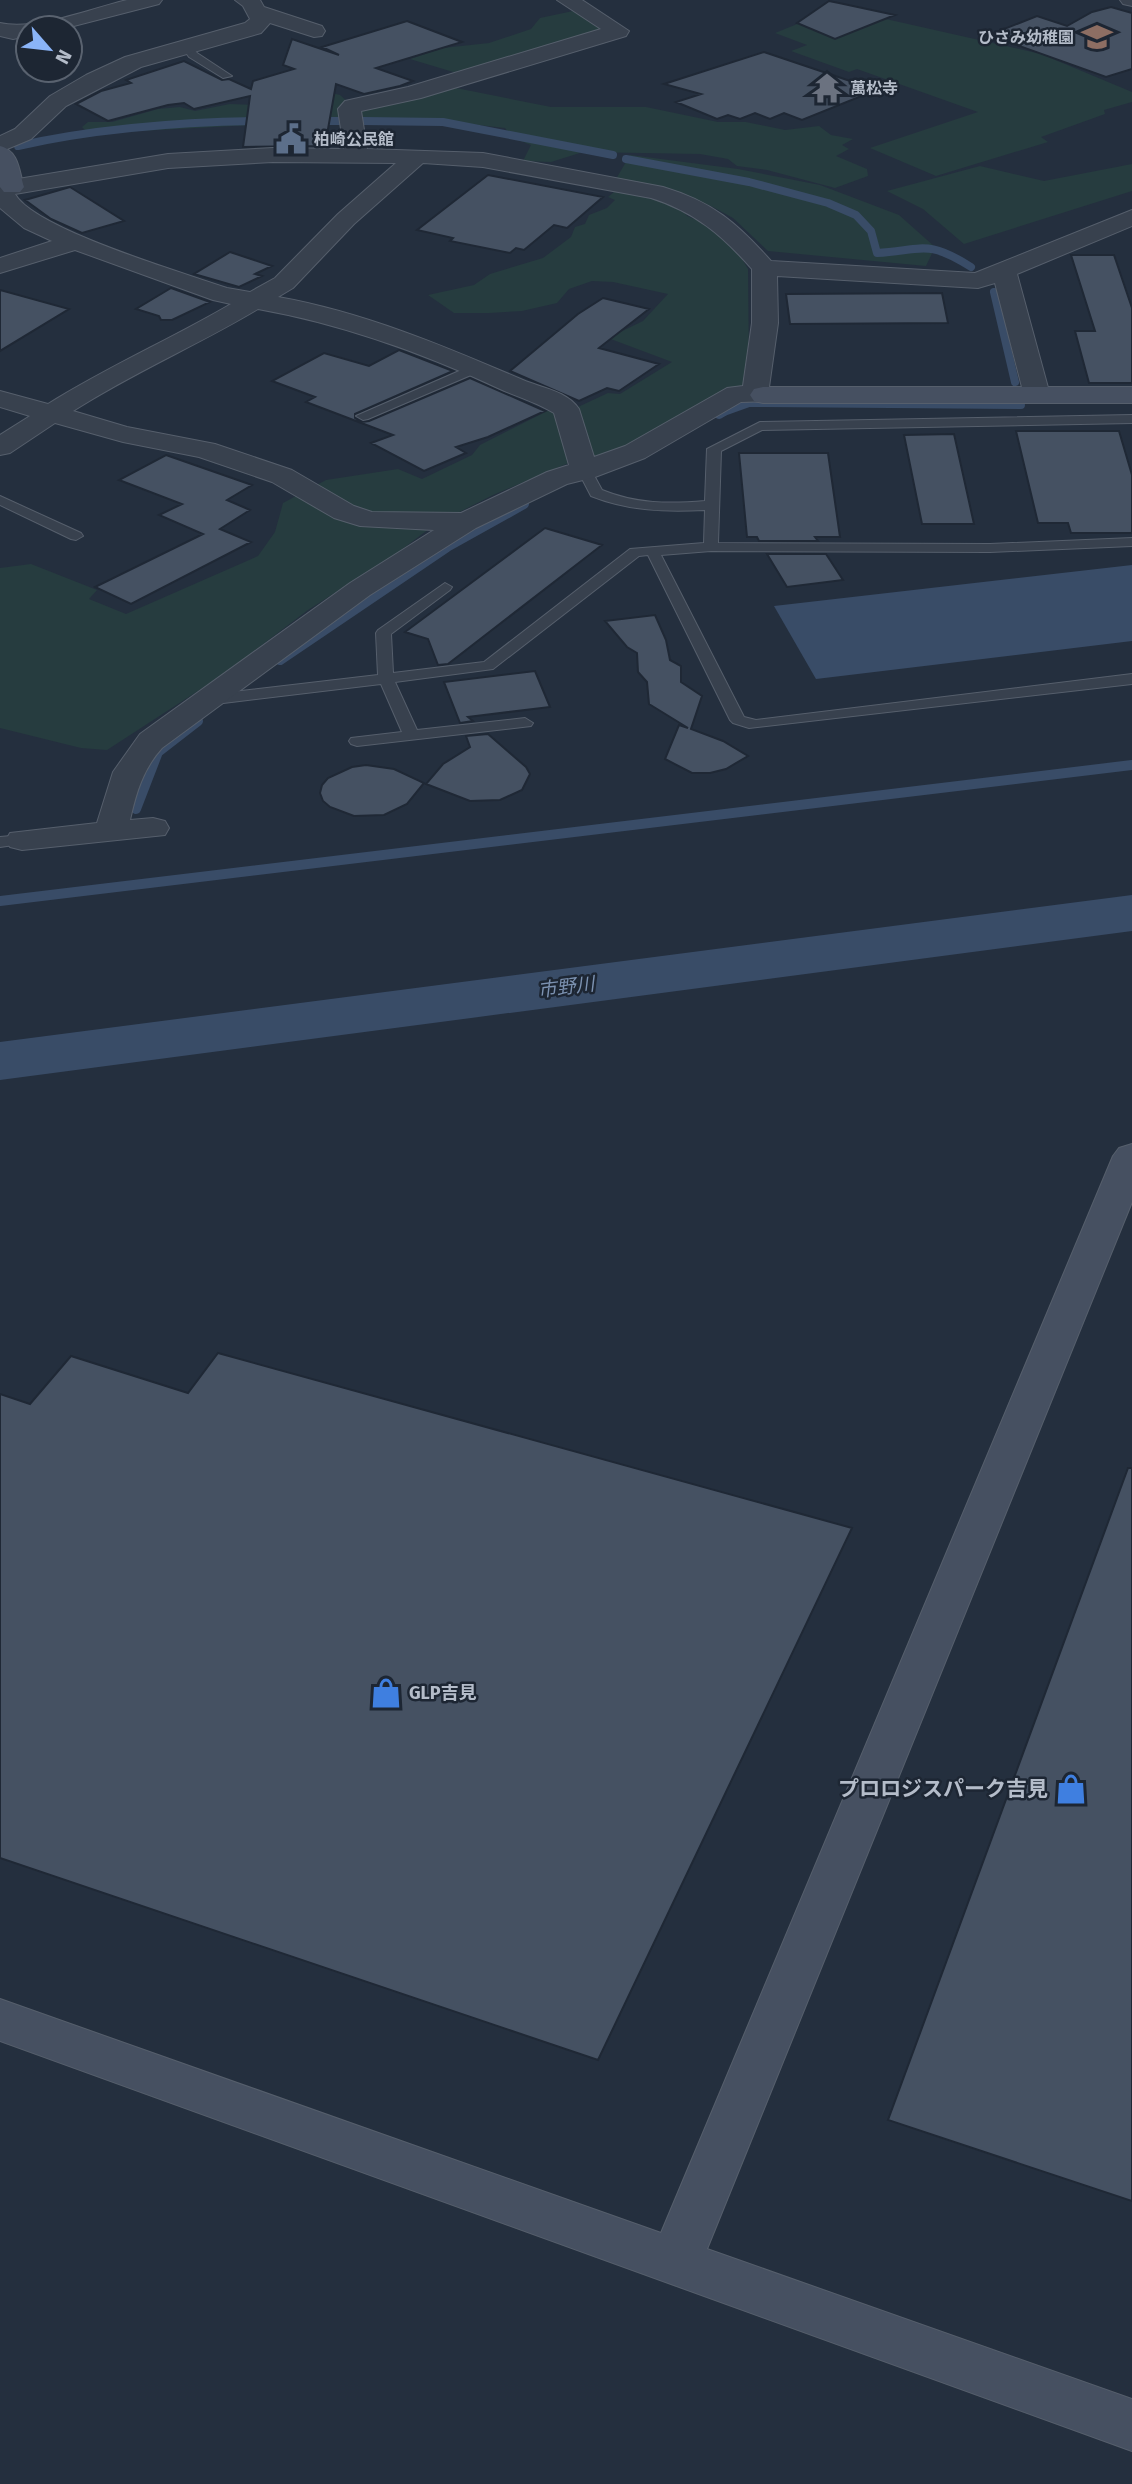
<svg xmlns="http://www.w3.org/2000/svg" width="1132" height="2484" viewBox="0 0 1132 2484" font-family="'Fira Sans','Noto Sans JP',sans-serif">
  <style>
    .green { fill: #263c3f }
    .water { fill: #394c67 }
    .lines { fill: none; stroke-linecap: round; stroke-linejoin: round }
    .stream-far1 { stroke: #394c67; stroke-width: 8 }
    .stream { stroke: #394c67; stroke-width: 10 }
    .river { fill: #394c67; fill-rule: evenodd }
    .building { fill: #455162; stroke: #1f2835; stroke-width: 2 }
    .lane-casing { stroke: #565f6c; stroke-width: 2 }
    .street-casing { stroke: #565f6c; stroke-width: 2 }
    .secondary-casing { stroke: #565f6c; stroke-width: 2 }
    .lane { fill: #38414e; fill-rule: evenodd }
    .street { fill: #38414e; fill-rule: evenodd }
    .secondary { fill: #465061; fill-rule: evenodd }
    .labels { text-anchor: middle; dominant-baseline: central; stroke-width: 5; stroke-linejoin: round; paint-order: stroke }
    .far-poi-label { font-size: 16px; font-weight: bold; fill: #b4bcc9; stroke: #1d2633; text-anchor: start }
    .poi-label { font-size: 18px; font-weight: bold; fill: #b4bcc9; stroke: #1d2633; text-anchor: start }
    .water-label { font-size: 19px; font-style: italic; fill: #7c92b1; stroke: #1d2633 }
    .near-poi-label { font-size: 21px; font-weight: bold; fill: #b4bcc9; stroke: #1d2633; text-anchor: end }
  </style>
  <rect width="100%" height="100%" fill="#242f3e"/>
  <!-- green -->
  <path class="green" d="M 837,8 L 1041,54 L 1132,92 L 1132,102 L 1104,110 L 1105,114 L 1041,137 L 1048,142 L 936,176 L 870,148 L 978,112 L 857,69 L 849,72 L 791,51 L 807,45 L 775,33 Z
    M 573,11 L 607,31 L 460,74 L 410,59 L 443,48 L 489,43 L 531,29 L 540,18 Z
    M 451,87 L 551,107 L 646,107 L 718,122 L 746,122 L 785,130 L 819,126 L 831,135 L 853,139 L 842,145 L 849,149 L 836,156 L 867,169 L 868,176 L 835,188 L 767,170 L 737,166 L 728,159 L 700,154 L 583,152 L 551,162 L 523,161 L 531,145 L 513,138 L 505,128 L 443,121 L 358,119 L 357,108 Z
    M 319,90 L 340,95 L 350,104 L 346,120 L 101,133 L 85,130 L 82,127 L 88,122 L 112,122 L 158,109 L 180,107 L 195,111 L 230,104 L 258,105 Z
    M 630,155 L 738,169 L 820,185 L 899,215 L 935,247 L 926,266 L 768,251 L 733,218 L 711,206 L 661,188 L 616,179 Z
    M 1132,164 L 1132,191 L 964,244 L 923,209 L 887,191 L 980,166 L 1044,181 Z
    M 614,192 L 631,192 L 678,203 L 687,216 L 717,228 L 738,252 L 748,269 L 749,369 L 743,385 L 676,419 L 625,450 L 571,462 L 493,495 L 434,525 L 396,554 L 308,610 L 221,676 L 107,750 L 81,748 L 0,728 L 0,568 L 31,564 L 97,590 L 89,599 L 126,614 L 258,556 L 275,532 L 283,503 L 326,480 L 398,469 L 422,479 L 472,455 L 480,445 L 563,403 L 578,407 L 608,393 L 620,394 L 672,362 L 608,338 L 643,321 L 668,294 L 613,282 L 592,281 L 569,289 L 557,303 L 522,311 L 489,313 L 454,313 L 428,295 L 474,285 L 490,274 L 543,258 L 571,237 L 575,227 L 585,224 L 589,215 L 607,208 L 615,200 L 608,197 Z"/>
  <!-- water -->
  <path class="water" d="M 1132,565 L 1132,641 L 816,679 L 774,606 Z"/>
  <g class="lines">
    <!-- stream-far1 -->
    <path class="stream-far1" d="M 314,121 L 340,121
      M 362,121 L 443,122 L 613,155
      M 18,146 C 98,128 179,122 261,121
      M 626,159 L 749,182 L 828,203 L 856,215 L 871,231 L 877,253 C 923,250 927,239 971,267
      M 994,292 L 1015,382
      M 721,413 L 749,403 L 1021,405"/>
    <!-- stream -->
    <path class="stream" d="M 719,414 L 724,411
      M 280,660 L 447,547 L 524,504
      M 136,809 L 158,752 L 198,721
      M 0,901 L 1132,765"/>
    <!-- river -->
    <path class="river" d="M 1132,895 L 1132,931 L 0,1080 L 0,1042 Z"/>
  </g>
  <!-- building -->
  <path class="building" d="M 829,1 L 839,3 L 895,15 L 835,39 L 797,23 Z
    M 1111,7 L 1132,13 L 1132,69 L 1106,77 L 989,35 L 1037,16 L 1067,26 L 1092,12 Z
    M 407,21 L 462,42 L 376,68 L 413,81 L 400,86 L 364,94 L 336,84 L 325,146 L 243,147 L 250,96 L 194,109 L 184,103 L 168,105 L 108,121 L 76,104 L 101,91 L 131,83 L 126,80 L 184,61 L 222,80 L 229,79 L 251,89 L 253,81 L 294,69 L 283,65 L 292,39 L 339,55 L 322,47 Z
    M 764,52 L 868,87 L 866,88 L 874,91 L 802,120 L 784,113 L 770,119 L 755,113 L 740,119 L 728,115 L 717,119 L 676,102 L 701,94 L 664,84 Z
    M 488,175 L 603,197 L 567,228 L 554,225 L 524,250 L 516,248 L 510,253 L 450,241 L 453,238 L 417,230 Z
    M 70,187 L 124,221 L 82,233 L 51,219 L 25,200 Z
    M 230,252 L 272,266 L 255,274 L 262,276 L 239,287 L 194,274 Z
    M 1071,255 L 1114,255 L 1132,308 L 1132,383 L 1089,383 L 1075,331 L 1095,331 Z
    M 171,288 L 210,302 L 172,320 L 161,320 L 159,316 L 136,309 Z
    M 0,290 L 69,309 L 0,351 Z
    M 942,293 L 948,323 L 790,324 L 786,294 Z
    M 603,298 L 649,309 L 599,348 L 659,364 L 619,391 L 607,388 L 579,401 L 510,371 L 578,314 Z
    M 399,350 L 453,371 L 355,414 L 355,418 L 362,422 L 369,421 L 470,378 L 545,411 L 488,437 L 456,447 L 466,453 L 424,471 L 371,443 L 393,435 L 306,402 L 315,397 L 272,381 L 324,353 L 369,366 Z
    M 1016,431 L 1119,431 L 1132,475 L 1132,533 L 1071,533 L 1068,523 L 1038,523 Z
    M 954,434 L 974,524 L 922,524 L 904,435 Z
    M 739,453 L 828,453 L 840,537 L 815,537 L 818,541 L 759,541 L 757,537 L 747,537 Z
    M 166,455 L 252,485 L 227,500 L 250,510 L 220,529 L 251,542 L 131,604 L 95,587 L 203,534 L 159,515 L 182,504 L 119,480 Z
    M 545,528 L 602,545 L 448,664 L 438,665 L 428,639 L 405,632 Z
    M 767,554 L 826,554 L 843,580 L 787,587 Z
    M 655,615 L 666,640 L 670,660 L 681,666 L 681,682 L 702,696 L 691,729 L 723,741 L 748,756 L 726,769 L 710,773 L 692,773 L 665,759 L 679,725 L 688,728 L 649,704 L 647,682 L 638,672 L 637,653 L 627,647 L 605,621 Z
    M 535,671 L 550,707 L 468,717 L 473,721 L 460,723 L 444,682 Z
    M 488,734 L 526,767 L 530,774 L 522,790 L 500,800 L 470,801 L 426,784 L 443,764 L 470,747 L 466,736 Z
    M 366,765 L 394,769 L 424,783 L 407,804 L 384,815 L 354,816 L 330,807 L 323,801 L 320,793 L 322,785 L 328,778 L 352,767 Z
    M 218,1353 L 852,1528 L 598,2060 L 0,1858 L 0,1394 L 30,1404 L 71,1356 L 188,1393 Z
    M 1128,1468 L 1132,1468 L 1132,2201 L 888,2120 Z"/>
  <g class="lines">
    <!-- lane casing -->
    <g class="lane-casing">
      <path id="lane" d="M 183,45 L 191,45 L 197,53 L 232,76 L 223,78 L 189,57 L 182,47 Z
        M 473,365 L 480,369 L 478,372 L 368,419 L 363,420 L 356,416 Z
        M 1132,415 L 1132,423 L 762,430 L 721,451 L 718,543 L 990,544 L 1132,538 L 1132,546 L 990,552 L 711,551 L 661,555 L 744,717 L 756,720 L 1132,674 L 1132,684 L 749,728 L 733,723 L 730,720 L 648,555 L 639,556 L 493,669 L 395,682 L 417,730 L 525,718 L 533,723 L 531,726 L 357,746 L 351,744 L 349,741 L 351,738 L 402,732 L 381,684 L 207,705 L 199,700 L 207,695 L 378,675 L 376,633 L 378,630 L 445,583 L 452,587 L 450,590 L 391,634 L 393,673 L 484,662 L 630,549 L 704,543 L 705,510 C 665,512 629,511 591,496 L 578,471 L 580,468 L 590,468 L 602,490 C 636,504 669,504 705,501 L 707,449 L 760,422 Z
        M 0,496 L 81,533 L 83,536 L 76,540 L 71,539 L 0,505 Z
        M 22,835 L 28,837 L 30,840 L 28,843 L 0,847 L 0,837 Z"/>
    </g>
    <!-- street casing -->
    <g class="street-casing">
      <path id="street" d="M 127,0 L 162,0 L 159,4 L 66,28 L 28,28 L 28,36 L 13,39 L 0,36 L 0,23 C 35,31 90,9 127,0 Z
        M 235,0 L 260,0 L 264,7 L 322,26 L 325,31 L 322,36 L 314,37 L 270,23 L 261,33 L 141,67 L 66,106 L 31,139 L 0,152 L 0,136 L 15,129 L 50,96 L 86,75 L 125,57 L 245,23 L 250,19 L 243,6 Z
        M 557,0 L 582,0 L 629,31 L 626,36 L 421,98 L 361,111 L 367,149 L 483,153 L 663,187 C 713,202 737,223 771,261 L 975,273 L 1132,210 L 1132,226 L 1017,274 L 1050,395 L 1046,401 L 1037,403 L 1028,401 L 1024,395 L 995,283 L 978,288 L 777,276 L 778,323 L 769,387 L 776,395 L 772,401 L 741,402 L 645,458 L 595,477 L 567,484 L 476,528 L 370,595 L 162,748 C 143,769 136,793 130,820 L 153,818 L 165,821 L 169,828 L 165,835 L 22,850 L 10,847 L 6,840 L 10,833 L 97,823 L 113,772 L 140,734 L 350,583 L 434,530 L 360,526 L 334,518 L 272,482 L 199,457 L 123,442 L 55,423 L 10,453 L 0,455 L 0,435 L 30,416 L 0,407 L 0,391 L 48,404 C 107,367 171,339 231,304 L 213,300 L 75,250 L 0,273 L 0,258 L 52,241 L 24,228 L 0,208 L 0,182 L 168,154 L 273,148 L 344,149 L 338,109 L 345,101 L 408,87 L 601,29 ZM 273,162 L 396,163 L 338,214 L 275,278 L 250,292 L 227,288 C 184,273 34,229 15,194 L 168,168 ZM 423,163 L 483,167 L 651,198 C 695,212 722,235 752,269 L 752,323 L 743,386 L 727,388 L 625,446 L 594,457 L 579,409 C 567,391 542,388 523,380 C 444,346 363,312 278,297 L 293,288 L 354,224 ZM 258,309 C 342,324 423,353 500,389 C 518,397 536,402 554,413 L 569,465 L 547,472 L 461,513 L 372,512 L 354,506 L 292,470 L 215,444 L 127,427 L 73,411 C 132,373 198,345 258,309 Z
        M 1120,0 L 1132,0 L 1132,6 L 1123,4 Z"/>
    </g>
    <!-- secondary casing -->
    <g class="secondary-casing">
      <path id="secondary" d="M 0,146 C 19,151 19,171 24,187 L 20,192 L 4,192 L 0,187 Z
        M 763,387 L 1132,387 L 1132,403 L 763,403 L 754,401 L 750,395 L 754,389 Z
        M 1132,1144 L 1132,1202 L 707,2249 L 1132,2399 L 1132,2451 L 0,2041 L 0,1999 L 661,2233 L 1113,1156 L 1119,1148 Z"/>
    </g>
    <!-- lane -->
    <use href="#lane" class="lane"/>
    <!-- street -->
    <use href="#street" class="street"/>
    <!-- secondary -->
    <use href="#secondary" class="secondary"/>
  </g>
  <!-- icons -->
  <defs>
    <g id="school-bare" transform="scale(2.415)"><path d="M0-5L7-2L0 1L-7-2ZM-4 1L0 2.5L4 1V4Q0 6-4 4Z" fill="#8d6e63" stroke="#1d2633" stroke-width="2.5" paint-order="stroke"/></g>
    <g id="temple-bare" transform="scale(2.415)"><path d="M0-6L5-2H3V0L6.5 2.5H4V6H1.5V3h-3V6H-4V2.5H-6.5L-3 0V-2H-5Z" fill="#6b7280" stroke="#1d2633" stroke-width="2.5" paint-order="stroke"/></g>
    <g id="civic-bare" transform="scale(2.415)"><path d="M-.6-6.5H3V-4.5H.6V-3L4-1V1h2V6H-6V1h2V-1L-.6-3ZM-1.2 2.5V6h2.4V2.5Z" fill="#5c6f8a" stroke="#1d2633" stroke-width="2.5" paint-order="stroke"/></g>
    <g id="shop-bare" transform="scale(2.415)"><path d="M-5-2.5h2.3a2.7 3.5 0 0 1 5.4 0H5L5.5 6h-11ZM-1.5-2.5h3a1.5 2.3 0 0 0-3 0Z" fill="#3f7fe0" stroke="#1d2633" stroke-width="2.5" paint-order="stroke"/></g>
  </defs>
  <g fill-rule="evenodd">
    <use href="#school-bare" x="1097" y="37"/>
    <use href="#temple-bare" x="827" y="88"/>
    <use href="#civic-bare" x="291" y="139"/>
    <use href="#shop-bare" x="386" y="1693"/>
    <use href="#shop-bare" x="1071" y="1789"/>
  </g>
  <g class="labels">
    <!-- far-poi labels -->
    <g class="far-poi-label">
      <text x="1074" y="37" text-anchor="end">ひさみ幼稚園</text>
      <text x="850" y="88">萬松寺</text>
      <text x="314" y="139">柏崎公民館</text>
    </g>
    <!-- poi labels -->
    <g class="poi-label">
      <text x="409" y="1693">GLP吉見</text>
    </g>
    <!-- water labels -->
    <g class="water-label">
      <text transform="translate(566 987) rotate(-7)">市野川</text>
    </g>
    <!-- near-poi labels -->
    <g class="near-poi-label">
      <text x="1048" y="1789">プロロジスパーク吉見</text>
    </g>
  </g>
  <!-- north arrow -->
  <g transform="translate(49 49) rotate(118)"><circle r="33" fill="#1d2633" stroke="#59626f" stroke-width="2"/>
  <path d="M0-5L12 26L0 18L-12 26Z" fill="#8ab4f8"/>
  <text y="-10" font-size="19" font-weight="bold" text-anchor="middle" fill="#b4bcc9">N</text>
  </g>
</svg>
